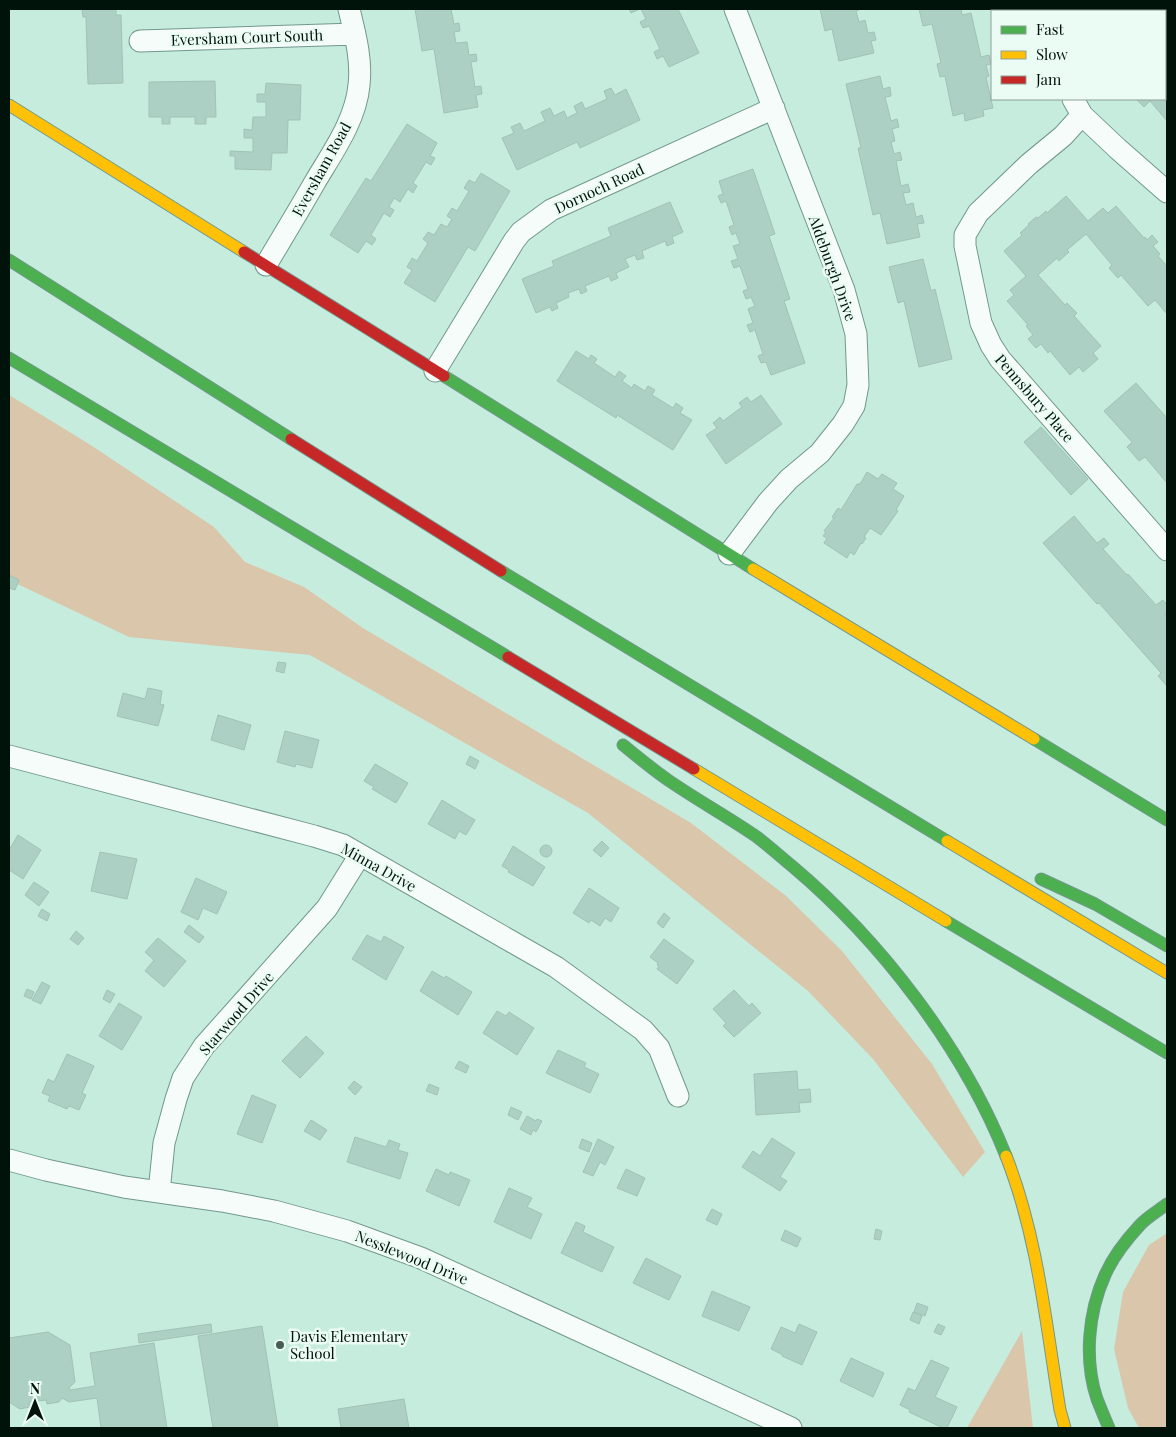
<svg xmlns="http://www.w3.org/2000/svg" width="1176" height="1437" viewBox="0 0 1176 1437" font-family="'Playfair Display',serif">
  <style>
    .green { fill: #dac6ab }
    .building { fill: #add0c4; stroke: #a0c3b6 }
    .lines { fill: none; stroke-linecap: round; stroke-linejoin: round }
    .street-casing { stroke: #72988d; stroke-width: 23 }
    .fast-casing { stroke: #72988d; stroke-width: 13 }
    .slow-casing { stroke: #72988d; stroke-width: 13 }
    .jam-casing { stroke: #72988d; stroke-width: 13 }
    .street { stroke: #f6fcfa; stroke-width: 21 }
    .fast { stroke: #4caf50; stroke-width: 11 }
    .slow { stroke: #ffc107; stroke-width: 11 }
    .jam { stroke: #c62828; stroke-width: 11 }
    .poi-dot { fill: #455f55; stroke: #ebfcf5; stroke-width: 2 }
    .labels { text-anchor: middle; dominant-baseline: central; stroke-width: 5; stroke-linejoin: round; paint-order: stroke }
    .street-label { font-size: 15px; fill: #00130b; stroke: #ebfcf5 }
    .poi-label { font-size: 15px; fill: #00130b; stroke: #ebfcf5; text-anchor: start }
  </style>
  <rect width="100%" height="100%" fill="#c6ecde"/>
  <!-- green -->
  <path class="green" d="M 9,395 L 89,444 L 214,527 L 245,562 L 304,587 L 363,628 L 691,823 L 785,895 L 842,951 L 932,1064 L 985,1152 L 963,1177 L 873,1059 L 808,991 L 588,813 L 310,655 L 129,637 L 9,580 Z
    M 1167,1233 L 1167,1428 L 1139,1428 L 1128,1408 L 1114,1349 L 1123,1292 L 1149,1245 Z
    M 1022,1331 L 1033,1428 L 967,1428 Z"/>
  <!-- building -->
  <path class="building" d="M 82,9 L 116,9 L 116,15 L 121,15 L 123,83 L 88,84 L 86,17 L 83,17 Z
    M 415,9 L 451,9 L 454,24 L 459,23 L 460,31 L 454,32 L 456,43 L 467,42 L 469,55 L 476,54 L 477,61 L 471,62 L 475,87 L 481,86 L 482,94 L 476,95 L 478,107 L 444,113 L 434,49 L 422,51 Z
    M 629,9 L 640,9 L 631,13 Z
    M 641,9 L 678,9 L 699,53 L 669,67 L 663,56 L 657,59 L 654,52 L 660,49 L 649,26 L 643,28 L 640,22 L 646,19 Z
    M 820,9 L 861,9 L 856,11 L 859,22 L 865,20 L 868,33 L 874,32 L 876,40 L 871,41 L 874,53 L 839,61 L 832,29 L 825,31 Z
    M 919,9 L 961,9 L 962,15 L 971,13 L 981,57 L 989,55 L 991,64 L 986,65 L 989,76 L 986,77 L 993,108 L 983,110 L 984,116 L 965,121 L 964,113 L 953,116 L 945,76 L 940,77 L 937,64 L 941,63 L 932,24 L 923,26 Z
    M 1107,9 L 1125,9 L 1122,11 L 1105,11 Z
    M 1165,70 L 1167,73 L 1167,121 L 1150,101 L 1144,107 L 1136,99 L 1165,99 Z
    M 880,76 L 883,89 L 890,87 L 891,96 L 885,97 L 891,121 L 897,119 L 899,127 L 892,129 L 895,141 L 891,142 L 894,154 L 900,152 L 902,160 L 896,161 L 901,186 L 908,184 L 910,192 L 903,193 L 906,205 L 913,203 L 916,217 L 922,215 L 924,223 L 917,224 L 920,237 L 887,244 L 880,213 L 873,215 L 858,148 L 861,148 L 846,84 Z
    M 215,81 L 216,117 L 206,117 L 206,124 L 195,124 L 195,117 L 170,117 L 170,124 L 162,124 L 162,117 L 149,117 L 149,82 Z
    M 266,83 L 301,85 L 300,120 L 288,120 L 287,153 L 272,153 L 271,170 L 235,169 L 235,156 L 230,156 L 230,151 L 253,152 L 253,138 L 244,138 L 244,129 L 252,130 L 253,117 L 266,117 L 266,102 L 257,102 L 257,94 L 265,94 Z
    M 611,88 L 615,95 L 626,89 L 640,120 L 580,148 L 577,142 L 517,170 L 502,138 L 514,133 L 511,127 L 520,123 L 524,131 L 545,121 L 541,112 L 550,108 L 554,116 L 564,111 L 567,118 L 577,113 L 574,106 L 582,102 L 585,109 L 607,99 L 604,91 Z
    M 407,124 L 437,143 L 430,156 L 435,158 L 431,165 L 426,162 L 413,183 L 417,186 L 413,193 L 408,189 L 400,202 L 394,198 L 389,207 L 394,210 L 390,217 L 384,213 L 371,235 L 376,239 L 372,245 L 366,241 L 358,253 L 330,235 L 366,178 L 371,181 Z
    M 753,169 L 775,234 L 769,236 L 790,299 L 784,301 L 805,363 L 771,375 L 766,362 L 761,363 L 758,356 L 763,354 L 755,330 L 750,332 L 747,325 L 753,323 L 748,309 L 755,306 L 751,297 L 746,299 L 743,291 L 748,289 L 740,266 L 734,268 L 731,261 L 738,259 L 733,246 L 740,244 L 736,233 L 732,235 L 729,227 L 734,225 L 726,201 L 721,203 L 718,196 L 723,194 L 719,181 Z
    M 481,173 L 510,191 L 475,251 L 468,247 L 435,302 L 404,283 L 412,270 L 407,267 L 412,258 L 417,261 L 428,243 L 423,239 L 428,232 L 434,235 L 441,224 L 447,227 L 452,219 L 447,216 L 452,208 L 457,211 L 469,191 L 464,188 L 469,180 L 475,183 Z
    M 1066,196 L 1088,221 L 1103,208 L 1108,213 L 1116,206 L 1144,238 L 1145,237 L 1147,240 L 1152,235 L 1158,242 L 1153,246 L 1160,254 L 1158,256 L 1167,266 L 1167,314 L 1155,300 L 1148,306 L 1121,275 L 1118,278 L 1109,268 L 1112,265 L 1086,234 L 1067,250 L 1069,252 L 1059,261 L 1057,258 L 1038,275 L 1065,305 L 1067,303 L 1077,313 L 1074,316 L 1101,346 L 1093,353 L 1098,359 L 1083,372 L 1079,367 L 1070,375 L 1050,351 L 1048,353 L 1041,344 L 1036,348 L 1028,339 L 1033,335 L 1026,326 L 1028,325 L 1007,301 L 1014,295 L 1010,290 L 1026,276 L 1004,251 L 1022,235 L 1020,233 L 1029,225 L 1028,224 L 1036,217 L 1038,218 L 1046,211 L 1047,213 Z
    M 670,202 L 683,232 L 672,237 L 674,243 L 667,246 L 665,241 L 642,251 L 644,258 L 637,260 L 635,255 L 625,259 L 629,267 L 616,273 L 618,278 L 611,281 L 609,276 L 585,286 L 587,291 L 581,294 L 579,289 L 568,293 L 569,297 L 556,303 L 558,308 L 552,311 L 550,307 L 536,313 L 522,279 L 554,266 L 552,261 L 611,236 L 608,228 Z
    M 923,259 L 931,291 L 935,289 L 952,359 L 919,367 L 904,301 L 898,303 L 889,267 Z
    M 576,351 L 589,359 L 591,355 L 597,359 L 594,363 L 615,377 L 619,371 L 626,376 L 622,381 L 632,388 L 634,384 L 645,391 L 648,386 L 655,390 L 652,395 L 673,408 L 676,403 L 683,408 L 680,413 L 692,420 L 673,450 L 617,415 L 616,418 L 557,381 Z
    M 1136,383 L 1167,418 L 1167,483 L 1145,457 L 1139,461 L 1127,447 L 1132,442 L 1104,411 Z
    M 761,395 L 782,424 L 726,464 L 706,435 L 717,428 L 713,423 L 720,417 L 723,421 L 742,407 L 739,403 L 747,397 L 751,402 Z
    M 1041,427 L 1088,479 L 1071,495 L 1024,442 Z
    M 867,472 L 878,479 L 882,474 L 897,483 L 893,489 L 904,496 L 896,510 L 898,511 L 881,535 L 870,528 L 864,537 L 866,538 L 862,544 L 861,543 L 854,555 L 850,552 L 847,558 L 824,543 L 827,538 L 823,536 L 826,532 L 824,531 L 834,518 L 832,517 L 838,508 L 841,510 L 857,484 L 860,484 Z
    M 1074,516 L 1097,543 L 1104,538 L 1109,544 L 1103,549 L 1127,575 L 1128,574 L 1156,605 L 1163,600 L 1167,605 L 1167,612 L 1165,614 L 1167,617 L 1167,686 L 1158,676 L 1161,673 L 1099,603 L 1097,604 L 1043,543 Z
    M 9,575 L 19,580 L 15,590 L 9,588 Z
    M 278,662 L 286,663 L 284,673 L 276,671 Z
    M 148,688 L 162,691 L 160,704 L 164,705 L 158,726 L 117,716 L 123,693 L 145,699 Z
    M 218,715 L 251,725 L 244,750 L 211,740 Z
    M 285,731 L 319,740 L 312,768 L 296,764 L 295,767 L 277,762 Z
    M 470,756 L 479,761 L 475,769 L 466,764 Z
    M 375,764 L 408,783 L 396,803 L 372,789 L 374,787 L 364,781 Z
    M 442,800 L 475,820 L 466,835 L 459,831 L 455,839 L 428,824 Z
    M 18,835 L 41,850 L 23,879 L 9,870 L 9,850 Z
    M 602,841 L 609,848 L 601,857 L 593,850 Z
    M540 851a6 6 0 1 1 12 0a6 6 0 1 1-12 0Z
    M 513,846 L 545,867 L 533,886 L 508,872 L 509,870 L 502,866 Z
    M 100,852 L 137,859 L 127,899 L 91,891 Z
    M 196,878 L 227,892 L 217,914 L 203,908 L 198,920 L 181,912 Z
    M 34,882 L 49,892 L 39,906 L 25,895 Z
    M 589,888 L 619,908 L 611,922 L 605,918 L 600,926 L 591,920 L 589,923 L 573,913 Z
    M 42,909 L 50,914 L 47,921 L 38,916 Z
    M 664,913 L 670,918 L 663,928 L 657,923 Z
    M 189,925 L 204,937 L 199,943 L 184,932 Z
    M 76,931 L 84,938 L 78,945 L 70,939 Z
    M 367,935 L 381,942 L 384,936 L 404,947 L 386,980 L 352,959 Z
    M 158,938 L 186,961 L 164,987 L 145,971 L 154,960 L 145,952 Z
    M 664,939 L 694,961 L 677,984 L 657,969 L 659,966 L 657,965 L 658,963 L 650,957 Z
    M 432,971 L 444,978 L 446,976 L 472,992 L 458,1015 L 420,991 Z
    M 42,982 L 50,986 L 41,1004 L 32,1000 Z
    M 27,989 L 34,992 L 31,999 L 24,996 Z
    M 107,990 L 115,994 L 110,1003 L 103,999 Z
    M 734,990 L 749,1006 L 752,1003 L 761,1013 L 734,1037 L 723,1026 L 726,1023 L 713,1009 Z
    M 119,1003 L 142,1017 L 122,1050 L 99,1036 Z
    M 497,1011 L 506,1016 L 509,1012 L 534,1028 L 517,1055 L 483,1033 Z
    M 306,1036 L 324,1053 L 300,1078 L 282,1061 Z
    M 558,1050 L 586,1063 L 584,1067 L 599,1074 L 590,1093 L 546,1073 Z
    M 67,1054 L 94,1066 L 82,1093 L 86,1095 L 79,1110 L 69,1106 L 67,1109 L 48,1101 L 50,1096 L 42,1093 L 48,1079 L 54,1082 Z
    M 459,1061 L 469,1066 L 466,1073 L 455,1068 Z
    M 797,1071 L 798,1090 L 810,1089 L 811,1102 L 799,1103 L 800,1112 L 756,1115 L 754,1074 Z
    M 354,1081 L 362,1087 L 355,1095 L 348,1088 Z
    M 429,1084 L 439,1088 L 437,1095 L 426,1091 Z
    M 252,1095 L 276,1105 L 262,1143 L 237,1134 Z
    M 511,1107 L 522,1112 L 518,1120 L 508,1115 Z
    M 527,1116 L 536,1121 L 537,1119 L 542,1121 L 536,1132 L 533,1130 L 531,1135 L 520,1129 Z
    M 311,1120 L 327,1130 L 320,1140 L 304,1131 Z
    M 355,1137 L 386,1147 L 389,1140 L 400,1144 L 398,1150 L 408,1153 L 400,1179 L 347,1162 Z
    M 772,1138 L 795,1153 L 780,1177 L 787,1181 L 780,1191 L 742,1167 L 753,1151 L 760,1156 Z
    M 582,1139 L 592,1143 L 589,1152 L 579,1148 Z
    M 598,1139 L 614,1147 L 605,1165 L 600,1162 L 593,1176 L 583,1172 Z
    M 436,1169 L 449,1175 L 450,1172 L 470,1180 L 459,1206 L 426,1191 Z
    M 626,1169 L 645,1178 L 637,1196 L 617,1188 Z
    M 509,1188 L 532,1198 L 527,1207 L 542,1214 L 531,1239 L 494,1222 Z
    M 712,1209 L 722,1214 L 717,1225 L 706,1220 Z
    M 576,1222 L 585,1226 L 583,1232 L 614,1247 L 602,1272 L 561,1253 Z
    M 876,1229 L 882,1231 L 880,1240 L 874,1239 Z
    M 785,1230 L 801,1238 L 797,1247 L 781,1240 Z
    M 646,1258 L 681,1276 L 669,1300 L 633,1283 Z
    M 712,1291 L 750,1307 L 739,1331 L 702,1316 Z
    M 917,1303 L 928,1307 L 925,1316 L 914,1312 Z
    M 913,1312 L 922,1316 L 919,1324 L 910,1320 Z
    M 211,1324 L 212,1332 L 139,1343 L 138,1334 Z
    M 799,1324 L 817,1332 L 802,1365 L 782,1356 L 783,1355 L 771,1349 L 781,1327 L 795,1333 Z
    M 938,1324 L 945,1327 L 941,1335 L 934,1332 Z
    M 262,1326 L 278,1428 L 213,1428 L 198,1336 Z
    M 48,1332 L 70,1345 L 75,1382 L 69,1388 L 70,1390 L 95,1386 L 90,1353 L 154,1343 L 167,1428 L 101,1428 L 97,1398 L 69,1402 L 62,1398 L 59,1402 L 47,1404 L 46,1400 L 29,1402 L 30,1407 L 20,1409 L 9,1402 L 9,1338 Z
    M 851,1358 L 884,1373 L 873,1397 L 840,1381 Z
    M 931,1360 L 949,1368 L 935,1397 L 957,1407 L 947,1428 L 943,1428 L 909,1412 L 910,1410 L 900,1405 L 908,1388 L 915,1391 Z
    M 404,1399 L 409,1428 L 341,1428 L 338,1409 Z"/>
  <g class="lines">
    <!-- street casing -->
    <g class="street-casing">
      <path id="street" d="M 1020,9 L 1021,11
        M 140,41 L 355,34
        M 1073,99 L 1082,115 L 1118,149 L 1167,192
        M 1082,115 L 1063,136 L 1029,164 L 978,213 L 965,235 L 965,246 L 981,323 L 991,345 L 1000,359 L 1167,550
        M 266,265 C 282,238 299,210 315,182 C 332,153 356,120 359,85 C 362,59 355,34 349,9
        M 435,371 L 514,241 L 521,232 L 551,210 L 774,108
        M 729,554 L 768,502 L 789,479 L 820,453 L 843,424 L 854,406 L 858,385 L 856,334 L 844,290 L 735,9
        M 9,756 L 314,836 L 343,845 L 556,967 L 643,1030 L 659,1048 L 678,1096
        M 9,1160 L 46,1170 L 124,1187 L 222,1201 L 274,1211 L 347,1231 L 421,1258 L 791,1428
        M 159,1192 L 164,1143 L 176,1099 L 183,1078 L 204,1046 L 327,908 L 360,855"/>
    </g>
    <!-- fast casing -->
    <g class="fast-casing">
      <path id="fast" d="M 9,260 L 291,439
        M 9,358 L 508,657
        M 444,376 L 753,569
        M 501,571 L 947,841
        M 1034,739 L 1167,820
        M 623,745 C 638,757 652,769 668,780 C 697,800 728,817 757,837 C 769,846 781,857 792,866 C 881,941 963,1048 1006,1156
        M 1041,879 L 1095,904 L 1167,946
        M 946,921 L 1167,1053
        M 1109,1428 C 1105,1419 1101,1409 1097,1399 C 1084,1360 1088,1313 1105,1275 C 1113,1257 1126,1240 1140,1225 C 1147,1217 1158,1211 1167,1204"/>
    </g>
    <!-- slow casing -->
    <g class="slow-casing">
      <path id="slow" d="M 9,105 L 244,252
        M 753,569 L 1034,739
        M 694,769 L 946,921
        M 947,841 L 1167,973
        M 1006,1156 C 1038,1237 1046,1325 1060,1410 L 1065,1428"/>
    </g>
    <!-- jam casing -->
    <g class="jam-casing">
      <path id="jam" d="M 244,252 L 444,376
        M 291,439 L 501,571
        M 508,657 L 694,769"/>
    </g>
    <!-- street -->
    <use href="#street" class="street"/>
    <!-- fast -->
    <use href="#fast" class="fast"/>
    <!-- slow -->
    <use href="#slow" class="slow"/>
    <!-- jam -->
    <use href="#jam" class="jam"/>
  </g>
  <!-- markers -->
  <circle class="poi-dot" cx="280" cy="1345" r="5"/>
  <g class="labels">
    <!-- street labels -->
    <g class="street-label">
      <text transform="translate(247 37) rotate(-2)">Eversham Court South</text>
      <text transform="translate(321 169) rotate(-61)">Eversham Road</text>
      <text transform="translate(599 188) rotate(-25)">Dornoch Road</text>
      <text transform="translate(833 268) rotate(70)">Aldeburgh Drive</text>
      <text transform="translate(1035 398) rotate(49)">Pennsbury Place</text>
      <text transform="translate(379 867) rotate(29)">Minna Drive</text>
      <text transform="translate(236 1013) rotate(-49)">Starwood Drive</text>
      <text transform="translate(412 1257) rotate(22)">Nesslewood Drive</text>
    </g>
    <!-- poi labels -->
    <g class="poi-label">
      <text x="290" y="1336">Davis Elementary<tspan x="290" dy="17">School</tspan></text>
    </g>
  </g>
  <!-- border -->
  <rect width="1176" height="1437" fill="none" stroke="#00130b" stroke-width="20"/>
  <!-- legend -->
  <rect x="991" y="10" width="175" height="90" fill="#ebfcf5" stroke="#8d9f97"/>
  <rect x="1001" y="26" width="25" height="8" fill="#4caf50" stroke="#8d9f97"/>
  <text x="1036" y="35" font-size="15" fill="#00130b">Fast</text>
  <rect x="1001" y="51" width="25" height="8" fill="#ffc107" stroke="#8d9f97"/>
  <text x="1036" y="60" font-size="15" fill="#00130b">Slow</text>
  <rect x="1001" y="76" width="25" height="8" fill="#c62828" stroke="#8d9f97"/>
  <text x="1036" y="85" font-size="15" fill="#00130b">Jam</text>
  <!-- north arrow -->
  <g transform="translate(35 1402)" stroke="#ebfcf5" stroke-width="4" paint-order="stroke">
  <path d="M0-4L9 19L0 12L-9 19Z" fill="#00130b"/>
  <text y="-8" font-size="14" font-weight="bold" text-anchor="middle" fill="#00130b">N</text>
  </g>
</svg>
